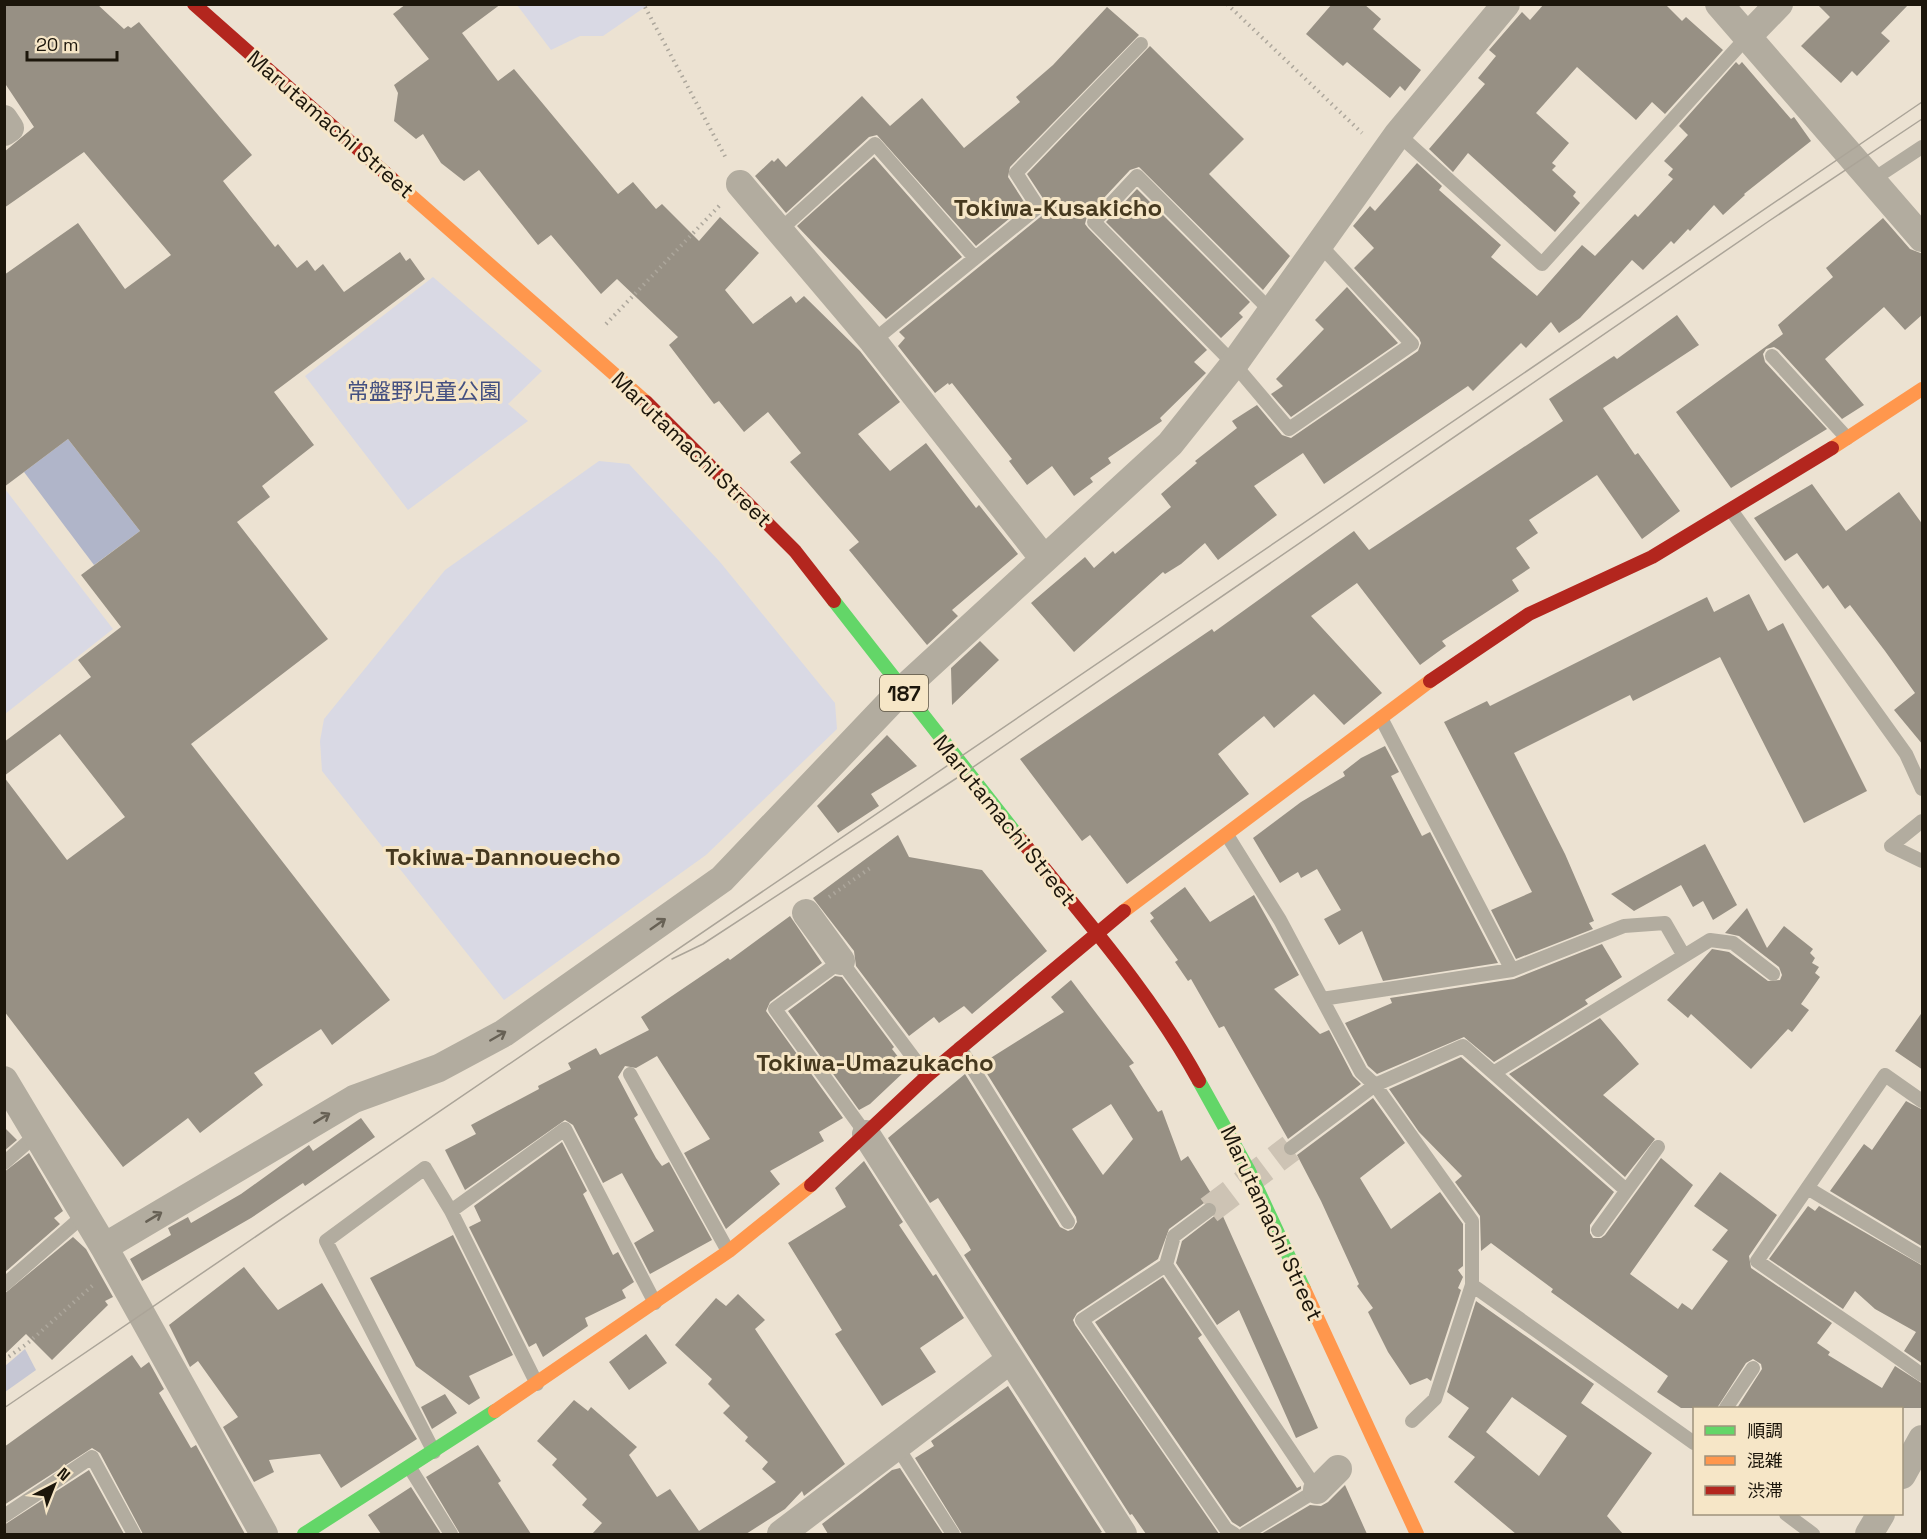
<svg xmlns="http://www.w3.org/2000/svg" width="1927" height="1539" viewBox="0 0 1927 1539" font-family="'Space Grotesk','Noto Sans JP',sans-serif">
  <style>
    .green { fill: #d9d9e4 }
    .forest { fill: #c6c7d4 }
    .water { fill: #b0b5c9 }
    .building { fill: #979084; fill-rule: evenodd }
    .lines { fill: none; stroke-linecap: round; stroke-linejoin: round }
    .street-tunnel { stroke: #cdc3b4; stroke-width: 28; stroke-dasharray: 28 14; stroke-linecap: butt }
    .path { stroke: #ada79c; stroke-width: 4; stroke-dasharray: 1.5 4.5; stroke-linecap: butt }
    .lane { stroke: #b2ac9f; stroke-width: 14 }
    .street { stroke: #b2ac9f; stroke-width: 28 }
    .fast { stroke: #63d668; stroke-width: 14 }
    .slow { stroke: #ff974d; stroke-width: 14 }
    .jam { stroke: #b3261e; stroke-width: 14 }
    .tram { stroke: #aba498; stroke-width: 1.5 }
    .oneway { stroke: #676155 }
    .labels { text-anchor: middle; dominant-baseline: central; stroke-width: 6; stroke-linejoin: round; paint-order: stroke }
    .shield { fill: #f6e6c7; stroke: #5d5443; stroke-width: 1.5 }
    .shield-label { font-size: 21px; font-weight: bold; fill: #1c160b }
    .street-label { font-size: 22px; fill: #1c160b; stroke: #f6e6c7 }
    .park-label { font-size: 22px; fill: #445081; stroke: #f6e6c7 }
    .neighbourhood-label { font-size: 24px; font-weight: bold; fill: #46391f; stroke: #f6e6c7 }
  </style>
  <rect width="100%" height="100%" fill="#ece2d2"/>
  <!-- green -->
  <path class="green" d="M 517,5 L 648,5 L 603,36 L 580,36 L 551,50 Z
    M 433,277 L 542,371 L 508,404 L 528,421 L 408,510 L 305,376 Z
    M 599,461 L 629,464 L 720,562 L 835,703 L 837,729 L 706,855 L 504,1000 L 322,771 L 320,741 L 324,719 L 445,570 Z
    M 5,489 L 113,629 L 5,714 Z"/>
  <!-- forest -->
  <path class="forest" d="M 25,1349 L 36,1370 L 5,1392 L 5,1366 Z"/>
  <!-- water -->
  <path class="water" d="M 68,439 L 140,531 L 94,565 L 24,472 Z"/>
  <!-- building -->
  <path class="building" d="M 4,4 L 97,4 L 124,29 L 128,26 L 131,28 L 139,22 L 252,155 L 223,181 L 275,247 L 278,244 L 297,268 L 307,260 L 315,271 L 323,264 L 344,292 L 400,252 L 406,261 L 410,258 L 425,279 L 274,392 L 314,445 L 262,486 L 270,497 L 237,522 L 328,639 L 191,744 L 390,1000 L 332,1045 L 321,1029 L 254,1073 L 263,1085 L 200,1133 L 188,1118 L 123,1167 L 4,1011 L 4,777 L 67,860 L 125,817 L 60,734 L 4,776 L 4,742 L 91,677 L 78,660 L 121,627 L 81,575 L 140,531 L 68,439 L 4,487 L 4,275 L 78,223 L 125,289 L 171,255 L 84,152 L 4,208 L 4,152 L 34,127 L 4,82 Z
    M 406,4 L 501,4 L 462,33 L 498,81 L 514,69 L 618,194 L 633,182 L 656,209 L 662,204 L 699,241 L 720,217 L 759,253 L 725,290 L 753,324 L 791,296 L 796,303 L 804,296 L 860,351 L 900,402 L 858,434 L 890,471 L 926,443 L 976,508 L 979,505 L 1018,554 L 952,610 L 958,616 L 927,645 L 849,550 L 859,542 L 790,462 L 801,453 L 768,412 L 744,432 L 719,401 L 714,404 L 669,345 L 678,337 L 617,279 L 601,294 L 551,235 L 538,245 L 479,170 L 464,181 L 441,163 L 423,134 L 416,139 L 394,121 L 398,93 L 394,85 L 429,59 L 393,14 Z
    M 1332,4 L 1364,4 L 1381,19 L 1373,29 L 1421,70 L 1405,91 L 1400,86 L 1390,98 L 1347,62 L 1343,66 L 1306,34 Z
    M 1544,4 L 1665,4 L 1682,21 L 1686,17 L 1723,50 L 1665,114 L 1652,102 L 1636,120 L 1577,67 L 1536,113 L 1569,143 L 1552,163 L 1556,166 L 1552,170 L 1576,192 L 1573,196 L 1580,203 L 1555,232 L 1468,153 L 1453,172 L 1429,149 L 1485,84 L 1478,78 L 1496,56 L 1489,50 L 1522,12 L 1530,20 Z
    M 1817,4 L 1909,4 L 1881,33 L 1890,41 L 1857,76 L 1852,71 L 1841,83 L 1801,46 L 1830,17 Z
    M 1107,7 L 1139,35 L 1010,167 L 1008,177 L 1026,205 L 976,246 L 877,135 L 869,137 L 786,213 L 755,176 L 772,160 L 774,162 L 778,158 L 786,167 L 862,96 L 890,126 L 922,98 L 964,148 L 1020,102 L 1016,97 L 1053,65 Z
    M 1150,46 L 1244,139 L 1209,174 L 1290,256 L 1263,290 L 1139,167 L 1130,170 L 1087,216 L 1085,224 L 1088,228 L 1207,350 L 1194,362 L 1206,373 L 1160,418 L 1162,421 L 1108,458 L 1111,463 L 1090,478 L 1093,482 L 1074,496 L 1052,466 L 1027,485 L 1009,461 L 1012,459 L 952,383 L 949,385 L 948,383 L 935,393 L 898,346 L 905,338 L 899,332 L 1044,214 L 1046,203 L 1027,174 Z
    M 1736,62 L 1739,65 L 1742,62 L 1791,119 L 1794,117 L 1811,141 L 1744,194 L 1745,195 L 1723,215 L 1714,205 L 1690,231 L 1688,229 L 1674,244 L 1671,241 L 1643,270 L 1632,260 L 1580,318 L 1559,333 L 1551,322 L 1526,348 L 1521,343 L 1473,391 L 1468,386 L 1324,484 L 1303,453 L 1254,486 L 1277,515 L 1218,560 L 1205,543 L 1181,564 L 1165,574 L 1163,572 L 1074,652 L 1031,603 L 1085,557 L 1094,568 L 1113,551 L 1115,554 L 1171,507 L 1161,494 L 1197,463 L 1195,461 L 1237,428 L 1232,421 L 1257,405 L 1282,435 L 1291,438 L 1418,351 L 1421,343 L 1419,338 L 1354,268 L 1374,248 L 1353,226 L 1370,206 L 1375,211 L 1417,163 L 1442,186 L 1439,190 L 1501,245 L 1491,257 L 1537,296 L 1582,245 L 1595,256 L 1635,214 L 1638,217 L 1673,179 L 1668,175 L 1673,169 L 1664,161 L 1688,135 L 1679,126 Z
    M 874,157 L 962,257 L 886,319 L 797,226 Z
    M 1137,189 L 1250,302 L 1239,313 L 1243,317 L 1221,338 L 1106,222 Z
    M 1883,218 L 1910,249 L 1923,254 L 1923,314 L 1905,330 L 1884,307 L 1825,359 L 1864,405 L 1842,419 L 1779,350 L 1774,347 L 1766,349 L 1763,354 L 1765,362 L 1827,429 L 1731,488 L 1676,412 L 1783,334 L 1778,325 L 1833,277 L 1826,268 Z
    M 1347,287 L 1398,343 L 1291,417 L 1271,394 L 1283,386 L 1276,379 L 1324,329 L 1315,320 Z
    M 1677,315 L 1699,345 L 1603,408 L 1635,455 L 1638,453 L 1680,511 L 1642,539 L 1597,475 L 1529,520 L 1538,533 L 1516,548 L 1530,568 L 1512,580 L 1519,591 L 1442,641 L 1446,646 L 1420,665 L 1357,583 L 1311,616 L 1382,693 L 1344,725 L 1314,694 L 1274,728 L 1264,716 L 1218,754 L 1249,794 L 1127,884 L 1090,835 L 1082,841 L 1020,759 L 1212,629 L 1214,632 L 1354,531 L 1369,550 L 1563,421 L 1549,399 L 1614,356 L 1617,359 Z
    M 1812,484 L 1846,531 L 1899,492 L 1923,525 L 1923,745 L 1894,710 L 1915,693 L 1885,651 L 1850,605 L 1845,609 L 1828,585 L 1823,589 L 1797,553 L 1785,561 L 1754,518 Z
    M 1749,594 L 1768,631 L 1783,623 L 1867,791 L 1804,823 L 1720,657 L 1633,701 L 1630,695 L 1514,753 L 1565,854 L 1594,921 L 1589,923 L 1593,929 L 1516,959 L 1491,910 L 1532,892 L 1444,722 L 1487,701 L 1490,706 L 1707,597 L 1714,612 Z
    M 980,641 L 999,660 L 952,705 L 951,668 Z
    M 887,735 L 917,766 L 871,794 L 879,806 L 838,833 L 817,806 Z
    M 1385,746 L 1399,772 L 1391,776 L 1422,836 L 1430,832 L 1498,963 L 1383,981 L 1362,931 L 1339,945 L 1324,919 L 1341,910 L 1317,869 L 1301,878 L 1298,872 L 1280,883 L 1253,838 L 1301,802 L 1345,776 L 1343,772 L 1361,758 Z
    M 898,835 L 909,857 L 982,870 L 1047,951 L 972,1014 L 964,1006 L 939,1023 L 934,1017 L 909,1036 L 856,966 L 854,951 L 813,898 Z
    M 1705,844 L 1737,905 L 1713,920 L 1703,901 L 1693,907 L 1681,885 L 1634,911 L 1611,894 Z
    M 1185,887 L 1210,922 L 1254,895 L 1299,975 L 1274,989 L 1320,1034 L 1329,1030 L 1353,1076 L 1361,1084 L 1288,1139 L 1224,1026 L 1219,1028 L 1191,979 L 1188,981 L 1175,962 L 1178,960 L 1150,921 L 1154,918 L 1150,913 Z
    M 1747,908 L 1767,948 L 1784,926 L 1813,949 L 1810,953 L 1815,958 L 1812,963 L 1819,967 L 1815,973 L 1820,977 L 1801,1004 L 1809,1010 L 1792,1032 L 1788,1029 L 1751,1069 L 1691,1014 L 1688,1018 L 1667,1000 L 1712,949 L 1729,952 L 1768,981 L 1780,980 L 1782,975 L 1779,967 L 1739,936 L 1725,933 Z
    M 790,916 L 822,963 L 770,1002 L 766,1011 L 843,1118 L 819,1132 L 824,1141 L 770,1171 L 780,1184 L 726,1229 L 684,1153 L 710,1139 L 657,1056 L 636,1068 L 625,1066 L 618,1077 L 638,1115 L 634,1118 L 656,1158 L 662,1166 L 669,1162 L 712,1240 L 650,1274 L 634,1243 L 654,1231 L 622,1173 L 603,1183 L 573,1125 L 565,1120 L 465,1190 L 445,1150 L 476,1134 L 471,1125 L 539,1089 L 538,1086 L 571,1069 L 568,1063 L 596,1048 L 600,1055 L 649,1030 L 641,1017 L 728,958 L 730,960 Z
    M 1602,944 L 1622,977 L 1585,1000 L 1588,1004 L 1494,1062 L 1464,1037 L 1377,1074 L 1368,1066 L 1345,1023 L 1392,1003 L 1390,998 L 1514,979 Z
    M 835,976 L 842,977 L 894,1047 L 892,1049 L 906,1067 L 905,1071 L 870,1104 L 859,1110 L 788,1011 Z
    M 1071,980 L 1134,1063 L 1129,1066 L 1158,1112 L 1162,1110 L 1181,1161 L 1188,1156 L 1217,1203 L 1318,1428 L 1296,1438 L 1239,1310 L 1217,1325 L 1176,1263 L 1182,1241 L 1217,1214 L 1218,1208 L 1213,1202 L 1204,1203 L 1169,1229 L 1158,1259 L 1077,1313 L 1073,1320 L 1075,1325 L 1219,1534 L 1146,1534 L 1132,1514 L 1130,1515 L 964,1255 L 971,1250 L 967,1243 L 938,1198 L 930,1203 L 888,1138 L 965,1074 L 1060,1227 L 1068,1231 L 1073,1229 L 1077,1222 L 1076,1217 L 981,1064 L 1064,1012 L 1051,997 ZM 1111,1104 L 1133,1139 L 1103,1175 L 1072,1129 Z
    M 1923,1011 L 1923,1070 L 1895,1051 Z
    M 1600,1018 L 1639,1064 L 1603,1095 L 1655,1139 L 1625,1177 L 1509,1074 Z
    M 1461,1057 L 1614,1192 L 1590,1225 L 1590,1233 L 1593,1238 L 1601,1238 L 1605,1235 L 1661,1158 L 1693,1185 L 1630,1274 L 1678,1309 L 1682,1303 L 1692,1310 L 1728,1261 L 1712,1250 L 1728,1230 L 1694,1206 L 1720,1172 L 1777,1215 L 1749,1256 L 1751,1268 L 1832,1323 L 1817,1343 L 1830,1352 L 1828,1355 L 1882,1388 L 1895,1366 L 1923,1384 L 1923,1408 L 1737,1408 L 1762,1369 L 1761,1364 L 1753,1359 L 1746,1363 L 1717,1408 L 1681,1408 L 1657,1392 L 1668,1376 L 1551,1292 L 1553,1289 L 1491,1243 L 1481,1251 L 1480,1216 L 1455,1182 L 1462,1176 L 1419,1132 L 1389,1089 Z
    M 1373,1098 L 1405,1143 L 1360,1178 L 1391,1229 L 1440,1192 L 1463,1224 L 1463,1266 L 1458,1270 L 1463,1277 L 1458,1288 L 1461,1290 L 1431,1381 L 1427,1378 L 1410,1385 L 1388,1352 L 1368,1312 L 1373,1308 L 1357,1286 L 1359,1284 L 1321,1201 L 1297,1155 Z
    M 1906,1101 L 1923,1110 L 1923,1247 L 1830,1191 L 1864,1144 L 1872,1150 Z
    M 361,1118 L 375,1137 L 305,1186 L 303,1183 L 251,1218 L 142,1281 L 130,1259 L 171,1235 L 168,1228 L 188,1217 L 191,1223 L 241,1194 L 309,1145 L 313,1151 Z
    M 4,1127 L 17,1140 L 4,1151 Z
    M 562,1142 L 587,1191 L 583,1194 L 613,1255 L 618,1252 L 634,1282 L 622,1290 L 626,1298 L 585,1318 L 588,1326 L 543,1357 L 536,1343 L 529,1347 L 469,1227 L 481,1221 L 474,1206 Z
    M 29,1153 L 63,1211 L 54,1218 L 60,1224 L 4,1273 L 4,1172 Z
    M 864,1161 L 903,1222 L 899,1225 L 933,1276 L 936,1274 L 964,1318 L 920,1348 L 936,1372 L 882,1406 L 835,1334 L 842,1330 L 788,1243 L 846,1207 L 835,1188 Z
    M 1808,1206 L 1815,1211 L 1819,1206 L 1923,1266 L 1923,1364 L 1904,1351 L 1916,1332 L 1875,1309 L 1855,1291 L 1843,1309 L 1769,1259 Z
    M 453,1235 L 513,1355 L 469,1376 L 480,1398 L 469,1405 L 416,1366 L 370,1278 Z
    M 73,1237 L 86,1249 L 113,1297 L 105,1301 L 108,1305 L 52,1360 L 26,1334 L 4,1355 L 4,1294 Z
    M 244,1267 L 278,1310 L 322,1283 L 417,1439 L 341,1488 L 320,1454 L 269,1460 L 274,1472 L 254,1482 L 223,1427 L 238,1417 L 198,1361 L 190,1367 L 169,1325 Z
    M 1163,1277 L 1202,1335 L 1198,1338 L 1297,1488 L 1301,1486 L 1301,1489 L 1240,1527 L 1232,1522 L 1095,1322 Z
    M 738,1294 L 765,1320 L 755,1329 L 845,1464 L 804,1496 L 802,1491 L 785,1509 L 746,1534 L 592,1534 L 602,1523 L 582,1505 L 587,1499 L 552,1465 L 557,1459 L 537,1441 L 574,1400 L 588,1411 L 591,1407 L 637,1447 L 629,1455 L 657,1497 L 670,1489 L 699,1531 L 776,1482 L 762,1469 L 768,1462 L 745,1441 L 748,1437 L 723,1413 L 730,1406 L 708,1384 L 712,1379 L 675,1345 L 716,1298 L 726,1306 Z
    M 1476,1301 L 1594,1384 L 1581,1403 L 1652,1453 L 1607,1516 L 1623,1534 L 1516,1534 L 1454,1482 L 1475,1457 L 1448,1437 L 1469,1408 L 1447,1392 ZM 1512,1397 L 1567,1436 L 1539,1476 L 1486,1432 Z
    M 646,1334 L 667,1363 L 629,1390 L 609,1362 Z
    M 132,1355 L 141,1368 L 149,1362 L 164,1389 L 159,1393 L 191,1448 L 196,1445 L 245,1534 L 143,1534 L 100,1453 L 92,1448 L 4,1505 L 4,1447 Z
    M 1008,1386 L 1102,1532 L 1098,1534 L 962,1534 L 915,1458 L 934,1446 L 931,1441 Z
    M 445,1394 L 457,1413 L 432,1429 L 421,1407 Z
    M 478,1445 L 501,1481 L 498,1483 L 531,1534 L 460,1534 L 426,1477 Z
    M 900,1468 L 943,1534 L 828,1534 L 822,1524 L 892,1470 Z
    M 89,1470 L 124,1534 L 4,1534 L 4,1525 Z
    M 1345,1485 L 1367,1534 L 1261,1534 L 1310,1505 L 1321,1506 L 1328,1502 Z
    M 411,1487 L 441,1534 L 381,1534 L 368,1515 Z"/>
  <g class="lines">
    <!-- street-tunnel -->
    <path class="street-tunnel" d="M 1209,1210 L 1291,1148"/>
    <!-- path -->
    <path class="path" d="M 1227,4 L 1362,133
      M 645,7 L 727,160
      M 606,324 L 721,204
      M 829,897 L 873,866
      M 4,1360 L 28,1343 L 93,1285"/>
    <!-- lane -->
    <path class="lane" d="M 1398,134 L 1542,264 L 1747,37
      M 1872,180 L 1922,147
      M 780,230 L 875,144 L 975,258
      M 1272,312 L 1137,176 L 1094,222 L 1234,364 L 1289,429 L 1412,344 L 1320,245
      M 873,341 L 1038,207 L 1016,173 L 1141,44
      M 1772,356 L 1847,438
      M 1731,510 L 1906,754 L 1922,789
      M 1381,718 L 1512,970
      M 1922,821 L 1891,846 L 1922,861
      M 1227,835 L 1280,920 L 1361,1072 L 1375,1085 L 1472,1221 L 1472,1285 L 1694,1443
      M 1684,956 L 1710,940 L 1733,943 L 1773,974
      M 1322,999 L 1512,970 L 1624,926 L 1665,923 L 1684,956 L 1495,1072
      M 960,1048 L 1068,1222
      M 630,1074 L 728,1251
      M 1922,1101 L 1885,1075 L 1757,1261 C 1812,1300 1868,1335 1922,1375
      M 866,1134 L 775,1009 L 841,961 L 927,1076
      M 1291,1148 L 1375,1085 L 1463,1046 L 1626,1190
      M 4,1163 L 37,1134
      M 1809,1189 L 1922,1257
      M 1209,1210 L 1174,1236 L 1166,1265 L 1082,1320 L 1226,1529 L 1234,1534
      M 1598,1230 L 1658,1147
      M 1166,1265 L 1317,1490 L 1245,1534
      M 4,1285 L 83,1216
      M 537,1384 L 451,1211 L 565,1129 L 655,1303
      M 1726,1408 L 1753,1368
      M 1412,1421 L 1435,1399 L 1472,1285
      M 898,1448 L 953,1534
      M 434,1452 L 326,1241 L 425,1168 L 451,1211
      M 410,1468 L 451,1534
      M 1786,1514 L 1813,1534
      M 4,1516 L 92,1457 L 134,1534"/>
    <!-- street -->
    <path class="street" d="M 1719,4 L 1922,238
      M 1747,37 L 1779,4
      M 4,119 L 10,128 L 4,132
      M 740,184 L 873,341 L 1044,559
      M 806,913 L 841,961
      M 4,1080 L 104,1247 L 264,1534
      M 866,1134 L 1123,1534
      M 104,1247 L 354,1099 L 439,1068 L 504,1033 L 722,879 L 902,690 L 1170,444 L 1234,364 L 1398,134 L 1506,4
      M 1902,1475 L 1922,1439
      M 1317,1490 L 1338,1469
      M 781,1534 L 1010,1360
      M 1869,1534 L 1881,1514"/>
    <!-- fast -->
    <path class="fast" d="M 834,601 L 1021,840
      M 1199,1081 L 1249,1171 L 1304,1289
      M 304,1534 L 495,1411"/>
    <!-- slow -->
    <path class="slow" d="M 392,179 L 646,402
      M 1832,448 L 1922,389
      M 1124,911 L 1430,681
      M 1304,1289 L 1417,1534
      M 495,1411 L 729,1251 L 811,1185"/>
    <!-- jam -->
    <path class="jam" d="M 194,4 L 392,179
      M 646,402 L 795,551 L 834,601
      M 1430,681 L 1529,614 L 1652,557 L 1832,448
      M 1021,840 C 1084,918 1151,993 1199,1081
      M 811,1185 L 927,1076 L 1124,911"/>
    <!-- tram -->
    <path class="tram" d="M 672,959 L 703,944 L 966,772 L 1769,221 L 1922,119
      M 4,1408 L 1922,102"/>
  </g>
  <!-- one-way arrows -->
  <defs><path id="oneway-shaft" d="M-6 0H5M1.5-3L5.5 0L1.5 3" fill="none" stroke-width="1.6" stroke-linecap="round" stroke-linejoin="round" transform="scale(1.5)"/></defs>
  <g class="oneway">
    <use href="#oneway-shaft" transform="translate(658 924) rotate(-35)"/>
    <use href="#oneway-shaft" transform="translate(498 1036) rotate(-30)"/>
    <use href="#oneway-shaft" transform="translate(322 1118) rotate(-31)"/>
    <use href="#oneway-shaft" transform="translate(154 1217) rotate(-31)"/>
  </g>
  <g class="labels">
    <!-- shield labels -->
    <rect class="shield" x="880" y="675" width="48" height="36" rx="4.5"/>
    <g class="shield-label">
      <text x="904" y="693">187</text>
    </g>
    <!-- street labels -->
    <g class="street-label">
      <text transform="translate(331 124) rotate(41)">Marutamachi Street</text>
      <text transform="translate(692 449) rotate(44)">Marutamachi Street</text>
      <text transform="translate(1005 820) rotate(51)">Marutamachi Street</text>
      <text transform="translate(1272 1223) rotate(65)">Marutamachi Street</text>
    </g>
    <!-- park labels -->
    <g class="park-label">
      <text x="424" y="391">常盤野児童公園</text>
    </g>
    <!-- neighbourhood labels -->
    <g class="neighbourhood-label">
      <text x="1058" y="207">Tokiwa-Kusakicho</text>
      <text x="503" y="856">Tokiwa-Dannouecho</text>
      <text x="875" y="1062">Tokiwa-Umazukacho</text>
    </g>
  </g>
  <!-- border -->
  <rect width="1927" height="1539" fill="none" stroke="#1c160b" stroke-width="12"/>
  <!-- legend -->
  <rect x="1693" y="1407" width="210" height="108" fill="#f6e6c7" stroke="#9f937c" stroke-width="1.5"/>
  <rect x="1705" y="1426" width="30" height="9" fill="#63d668" stroke="#9f937c" stroke-width="1.5"/>
  <text x="1747" y="1437" font-size="18" fill="#1c160b">順調</text>
  <rect x="1705" y="1456" width="30" height="9" fill="#ff974d" stroke="#9f937c" stroke-width="1.5"/>
  <text x="1747" y="1467" font-size="18" fill="#1c160b">混雑</text>
  <rect x="1705" y="1486" width="30" height="9" fill="#b3261e" stroke="#9f937c" stroke-width="1.5"/>
  <text x="1747" y="1497" font-size="18" fill="#1c160b">渋滞</text>
  <!-- north arrow -->
  <g transform="translate(54 1485) rotate(42)" stroke="#f6e6c7" stroke-width="4.5" paint-order="stroke">
  <path d="M0-4.5L10 22L0 15L-10 22Z" fill="#1c160b"/>
  <text y="-9" font-size="16" font-weight="bold" text-anchor="middle" fill="#1c160b">N</text>
  </g>
  <!-- scale -->
  <path d="M27 51v9h90v-9" fill="none" stroke="#1c160b" stroke-width="3"/>
  <text x="36" y="51" font-size="18" fill="#1c160b" stroke="#f6e6c7" stroke-width="4.5" paint-order="stroke">20 m</text>
</svg>
